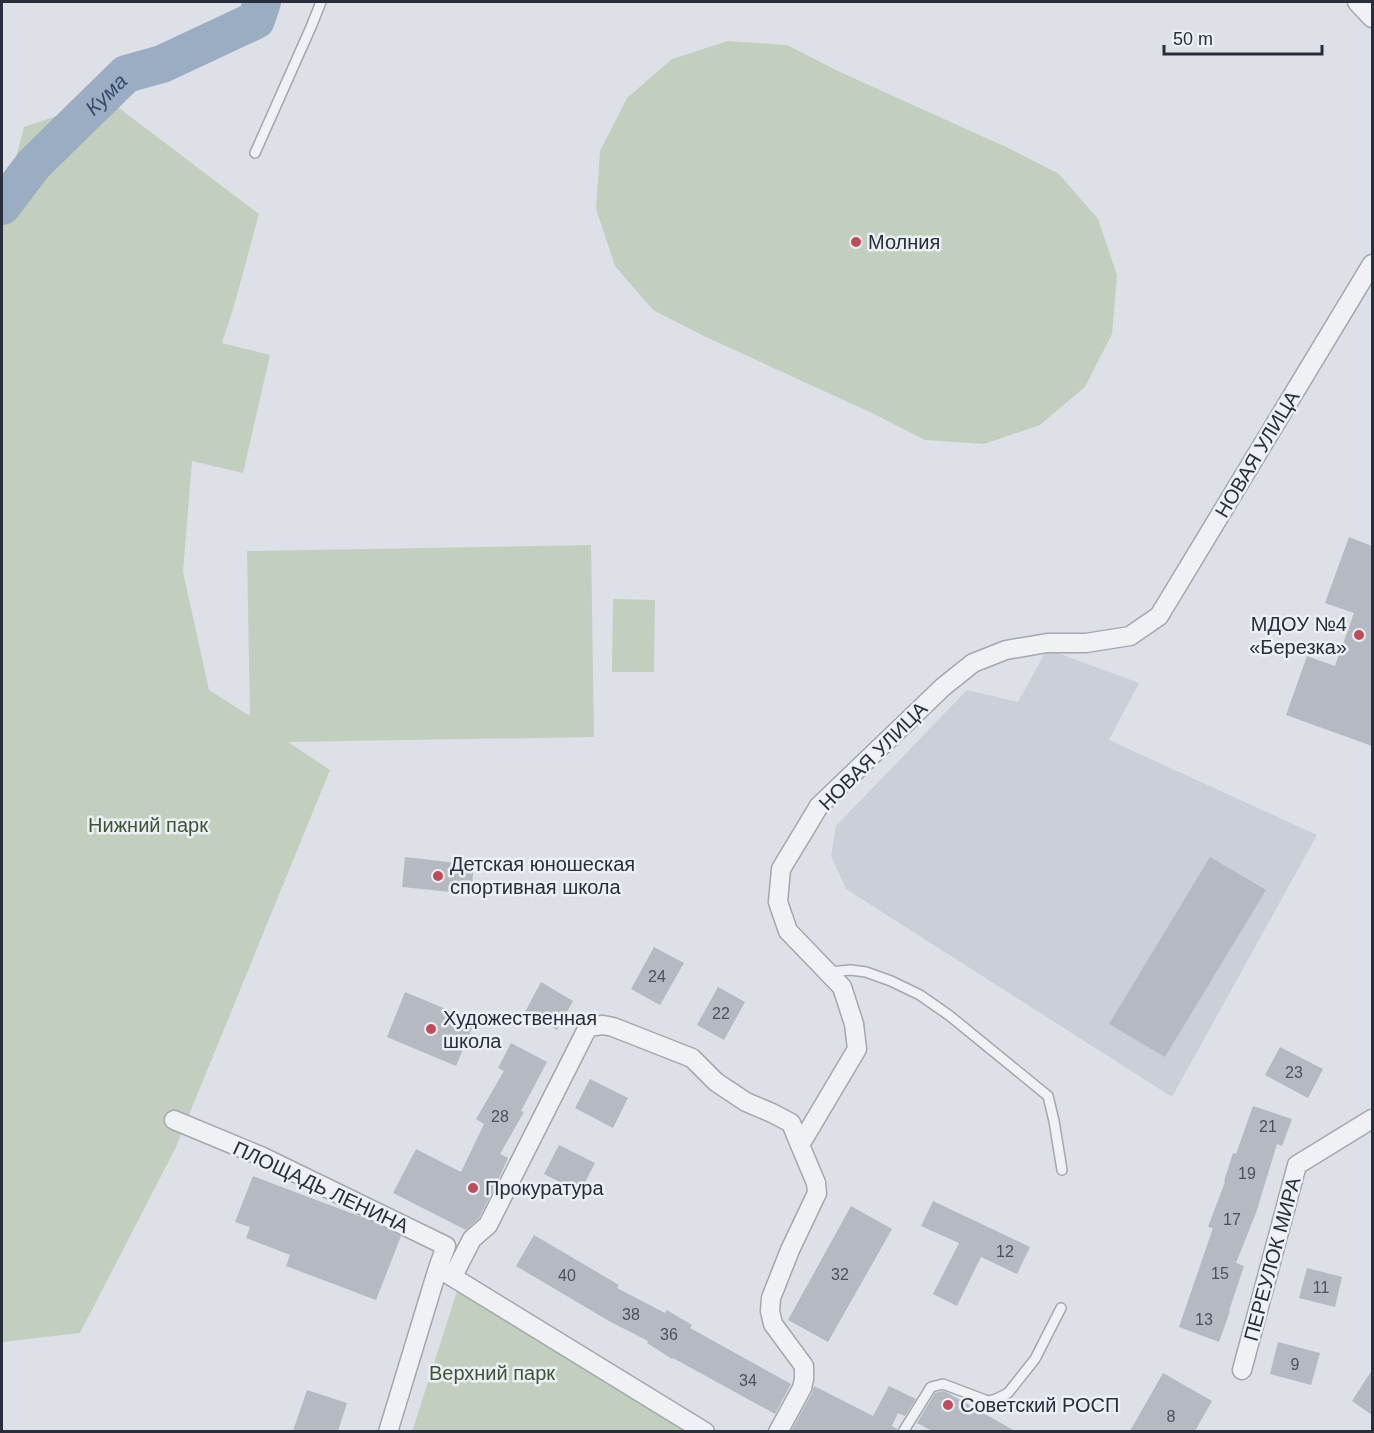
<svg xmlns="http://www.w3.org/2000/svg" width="1374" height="1433" viewBox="0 0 1374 1433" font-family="Helvetica,sans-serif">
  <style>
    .built { fill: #cbcfd7 }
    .green { fill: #c2cfbf }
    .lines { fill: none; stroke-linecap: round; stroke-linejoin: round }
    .river { stroke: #9badc3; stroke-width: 38 }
    .building { fill: #b5b9c2 }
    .service-casing { stroke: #a3a7af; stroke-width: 12 }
    .minor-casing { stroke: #a3a7af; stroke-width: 21 }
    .service { stroke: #eff1f5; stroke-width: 9 }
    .minor { stroke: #eff1f5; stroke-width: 18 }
    .poi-dot { fill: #c24b59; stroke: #eceff4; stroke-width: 2 }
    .labels { text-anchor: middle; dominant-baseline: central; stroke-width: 5; stroke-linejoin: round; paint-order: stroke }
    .number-label { font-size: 16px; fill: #4b515d }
    .poi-label { font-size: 20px; fill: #282e3b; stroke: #eceff4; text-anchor: start }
    .street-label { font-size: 20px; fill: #282e3b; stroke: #eceff4 }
    .park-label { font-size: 20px; fill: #3b5636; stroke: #eceff4 }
    .water-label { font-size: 21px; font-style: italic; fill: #354c6c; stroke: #eceff4 }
  </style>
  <rect width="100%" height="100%" fill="#dde0e6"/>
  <!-- built -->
  <path class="built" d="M 1047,649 L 1139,683 L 1109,740 L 1317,835 L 1172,1097 L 846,889 L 831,856 L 836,826 L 967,690 L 1018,702 Z"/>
  <!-- green -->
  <path class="green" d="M 728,41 L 787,45 L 840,72 L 1006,147 L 1059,174 L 1098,219 L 1117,275 L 1112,334 L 1085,387 L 1040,425 L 984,444 L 925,440 L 872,413 L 706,337 L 653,310 L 615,266 L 596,209 L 600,151 L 627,98 L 672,59 Z
    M 107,99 L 259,214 L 234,306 L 222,343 L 270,355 L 243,473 L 192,461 L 183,572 L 209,690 L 250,716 L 247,551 L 591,545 L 594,737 L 288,742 L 330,770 L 175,1149 L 80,1333 L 2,1342 L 2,210 L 24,127 Z
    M 613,599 L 655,600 L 654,672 L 612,672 Z
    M 459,1285 L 698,1432 L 412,1432 Z"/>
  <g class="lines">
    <!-- river -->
    <path class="river" id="s1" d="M 2,206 L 34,164 L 126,74 L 162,64 L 256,20 L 262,2"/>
  </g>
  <!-- building -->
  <path class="building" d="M 1349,537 L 1372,546 L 1372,746 L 1286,715 L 1307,656 L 1335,666 L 1354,613 L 1325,603 Z
    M 405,857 L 474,865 L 471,894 L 402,887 Z
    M 1210,857 L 1266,890 L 1165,1057 L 1109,1024 Z
    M 654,947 L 684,963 L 660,1005 L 631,989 Z
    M 541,982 L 573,1001 L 557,1030 L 525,1012 Z
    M 718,987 L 745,1002 L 724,1040 L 697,1025 Z
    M 405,992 L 475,1021 L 456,1066 L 387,1037 Z
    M 511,1043 L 547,1062 L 521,1111 L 524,1112 L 500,1154 L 508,1158 L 496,1185 L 479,1218 L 466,1230 L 393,1193 L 416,1149 L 461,1172 L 484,1124 L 476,1119 L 504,1071 L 498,1068 Z
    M 1280,1047 L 1323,1069 L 1308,1098 L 1265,1075 Z
    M 590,1079 L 628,1098 L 613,1128 L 575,1108 Z
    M 1253,1106 L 1292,1119 L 1282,1146 L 1277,1144 L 1256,1213 L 1236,1263 L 1244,1266 L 1229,1311 L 1230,1311 L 1219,1342 L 1179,1327 L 1213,1228 L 1208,1227 L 1225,1182 L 1224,1181 L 1233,1153 L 1236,1154 Z
    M 559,1145 L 595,1163 L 580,1192 L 544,1174 Z
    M 253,1176 L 364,1218 L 401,1236 L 376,1300 L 286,1266 L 290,1255 L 246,1238 L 250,1227 L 235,1222 Z
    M 933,1201 L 1030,1247 L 1017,1274 L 981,1257 L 957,1306 L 933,1294 L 959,1243 L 921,1226 Z
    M 851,1206 L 892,1229 L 828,1342 L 788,1320 Z
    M 534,1235 L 619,1285 L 617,1288 L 665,1313 L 667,1310 L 692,1325 L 690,1328 L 791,1384 L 775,1414 L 673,1358 L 672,1359 L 647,1343 L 648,1341 L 609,1321 L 516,1266 Z
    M 1307,1268 L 1342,1277 L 1335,1307 L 1299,1298 Z
    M 1278,1342 L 1320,1353 L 1311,1385 L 1270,1374 Z
    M 1372,1370 L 1372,1415 L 1352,1401 Z
    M 1163,1373 L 1212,1401 L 1195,1431 L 1130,1431 Z
    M 814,1386 L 873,1416 L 889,1386 L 916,1399 L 905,1416 L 898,1413 L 892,1426 L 897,1429 L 896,1431 L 791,1431 L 812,1393 Z
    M 307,1390 L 347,1403 L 338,1431 L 293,1431 Z
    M 943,1391 L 946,1392 L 1015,1431 L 932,1431 L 917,1423 L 935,1393 Z"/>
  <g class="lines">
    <!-- service casing -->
    <g class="service-casing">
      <path id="service" d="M 255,153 L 311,27 L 321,2
        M 828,972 L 851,970 L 866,972 L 891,981 L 920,995 L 950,1016 L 1048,1096 L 1054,1121 L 1062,1170
        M 903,1432 L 931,1387 L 943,1384 L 988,1401 L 996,1399 L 1008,1393 L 1035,1359 L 1061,1308"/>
    </g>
    <!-- minor casing -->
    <g class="minor-casing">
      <path id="minor" d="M 1357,2 L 1372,18
        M 174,1120 L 263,1157 L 446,1246 L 438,1268 L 705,1432
        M 453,1276 L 472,1239 L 488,1225 L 588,1027 L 603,1025 L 613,1027 L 692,1058 L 716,1082 L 746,1102 L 772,1113 L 791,1123 L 800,1145
        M 1242,1370 L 1297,1165 L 1372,1119
        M 388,1432 L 438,1268
        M 778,1432 L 802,1388 L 804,1379 L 804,1366 L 773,1324 L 770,1311 L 771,1298 L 790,1250 L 817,1193 L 816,1183 L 800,1145 L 857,1049 L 854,1024 L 842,987 L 788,931 L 778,902 L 781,869 L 819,806 L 943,687 L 973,663 L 1006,650 L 1047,643 L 1086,643 L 1130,636 L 1159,616 L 1372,264"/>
    </g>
    <!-- service -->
    <use href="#service" class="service"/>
    <!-- minor -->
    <use href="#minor" class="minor"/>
  </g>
  <!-- markers -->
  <g class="poi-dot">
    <circle cx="856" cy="242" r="6"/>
    <circle cx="1359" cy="635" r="6"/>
    <circle cx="438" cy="876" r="6"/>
    <circle cx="431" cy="1029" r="6"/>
    <circle cx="473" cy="1188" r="6"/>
    <circle cx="948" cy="1405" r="6"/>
  </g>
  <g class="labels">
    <!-- number labels -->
    <g class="number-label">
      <text x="657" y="976">24</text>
      <text x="721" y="1013">22</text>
      <text x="1294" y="1072">23</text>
      <text x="500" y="1116">28</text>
      <text x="1268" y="1126">21</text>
      <text x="1247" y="1173">19</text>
      <text x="1232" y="1219">17</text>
      <text x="1005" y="1251">12</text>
      <text x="1220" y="1273">15</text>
      <text x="840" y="1274">32</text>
      <text x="567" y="1275">40</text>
      <text x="1321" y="1287">11</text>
      <text x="631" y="1314">38</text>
      <text x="1204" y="1319">13</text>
      <text x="669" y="1334">36</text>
      <text x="1295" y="1364">9</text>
      <text x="748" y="1380">34</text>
      <text x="1171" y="1416">8</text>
    </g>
    <!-- poi labels -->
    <g class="poi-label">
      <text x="868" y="242">Молния</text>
      <text x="1347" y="624" text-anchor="end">МДОУ №4<tspan x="1347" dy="23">«Березка»</tspan></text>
      <text x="450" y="864">Детская юношеская<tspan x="450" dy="23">спортивная школа</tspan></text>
      <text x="443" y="1018">Художественная<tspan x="443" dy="23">школа</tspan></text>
      <text x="485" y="1188">Прокуратура</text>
      <text x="960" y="1405">Советский РОСП</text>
    </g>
    <!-- street labels -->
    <g class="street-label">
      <text transform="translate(1257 454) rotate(-59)">НОВАЯ УЛИЦА</text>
      <text transform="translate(873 756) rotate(-45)">НОВАЯ УЛИЦА</text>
      <text transform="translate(321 1187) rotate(25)">ПЛОЩАДЬ ЛЕНИНА</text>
      <text transform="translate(1272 1259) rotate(-75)">ПЕРЕУЛОК МИРА</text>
    </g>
    <!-- park labels -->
    <g class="park-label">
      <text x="148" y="825">Нижний парк</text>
      <text x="492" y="1373">Верхний парк</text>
    </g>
    <!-- water labels -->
    <g class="water-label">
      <text stroke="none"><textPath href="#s1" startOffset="153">Кума</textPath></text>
    </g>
  </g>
  <!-- border -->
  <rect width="1374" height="1433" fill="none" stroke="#282e3b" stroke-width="6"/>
  <!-- scale -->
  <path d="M1164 45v9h158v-9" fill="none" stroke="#282e3b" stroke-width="3"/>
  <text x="1173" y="45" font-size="18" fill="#282e3b" stroke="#eceff4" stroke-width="4.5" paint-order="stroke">50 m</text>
</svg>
